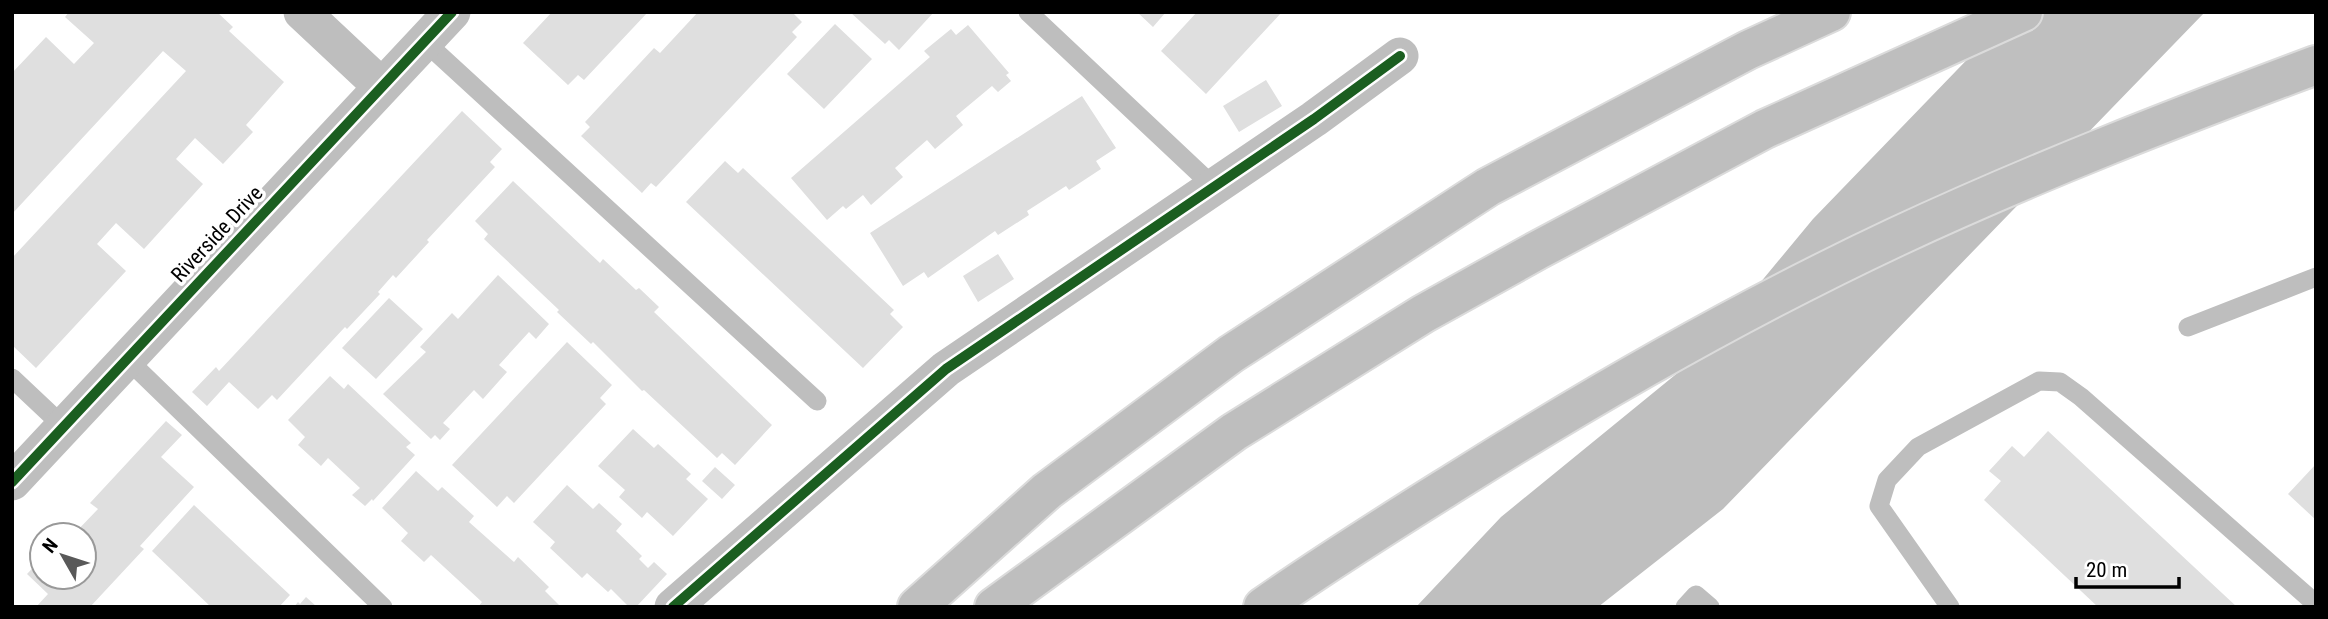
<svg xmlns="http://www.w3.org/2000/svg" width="2328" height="619" viewBox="0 0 2328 619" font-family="'Roboto Condensed',sans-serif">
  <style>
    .water { fill: #bfbfbf }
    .building { fill: #dfdfdf }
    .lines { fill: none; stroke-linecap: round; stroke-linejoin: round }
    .highway-casing { stroke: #dbdbdb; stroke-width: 42 }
    .lane { stroke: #bebebe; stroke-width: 19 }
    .street { stroke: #bebebe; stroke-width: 37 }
    .highway { stroke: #bebebe; stroke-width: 38 }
    .cycleway-casing { stroke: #fff; stroke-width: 15 }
    .cycleway { stroke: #1b5e20; stroke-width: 10 }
    .labels { text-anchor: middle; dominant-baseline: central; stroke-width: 7; stroke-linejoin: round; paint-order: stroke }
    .street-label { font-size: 21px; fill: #000; stroke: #fff }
  </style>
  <rect width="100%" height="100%" fill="#fff"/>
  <!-- water -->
  <path class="water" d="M 2013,12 L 2205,12 L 1723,509 L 1598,607 L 1416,607 L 1501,517 L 1702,353 L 1813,219 Z"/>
  <!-- building -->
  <path class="building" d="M 69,12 L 217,12 L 233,27 L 229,31 L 284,82 L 246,125 L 253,132 L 223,164 L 195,138 L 176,159 L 203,184 L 144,249 L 116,223 L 97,244 L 126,271 L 36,368 L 12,345 L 12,258 L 186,71 L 163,51 L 12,214 L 12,130 L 14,127 L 12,126 L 12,73 L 46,37 L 74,64 L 94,43 L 65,17 Z
    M 552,12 L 648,12 L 584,80 L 578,75 L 568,85 L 523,43 Z
    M 698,12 L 792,12 L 802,22 L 792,32 L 797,37 L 656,187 L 651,183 L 642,193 L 581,136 L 590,127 L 585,122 L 654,48 L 660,53 Z
    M 850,12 L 934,12 L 899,50 L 889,40 L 885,44 Z
    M 1137,12 L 1166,12 L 1153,27 Z
    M 1197,12 L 1282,12 L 1206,94 L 1161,51 Z
    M 835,24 L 872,59 L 824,109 L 787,74 Z
    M 968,25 L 1009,73 L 1006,75 L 1011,81 L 998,92 L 992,86 L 956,116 L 963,125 L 935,149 L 927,140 L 895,168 L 903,177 L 871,205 L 863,195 L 846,209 L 843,206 L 827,220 L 791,178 L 930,57 L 924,51 L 951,29 L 956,35 Z
    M 1266,80 L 1282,106 L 1239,132 L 1223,106 Z
    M 1082,96 L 1116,148 L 1096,161 L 1101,169 L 1069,190 L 1066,186 L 1027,211 L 1029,215 L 998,235 L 995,231 L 928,278 L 924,272 L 903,286 L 870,233 Z
    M 462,111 L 502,149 L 490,162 L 495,167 L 427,240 L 429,242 L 396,278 L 393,275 L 378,292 L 380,294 L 347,329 L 345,327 L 277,400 L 272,395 L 258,409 L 229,382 L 207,406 L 192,392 L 216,367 L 219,371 Z
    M 725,161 L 738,173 L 743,168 L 894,310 L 890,314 L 903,327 L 863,368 L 686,202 Z
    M 513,181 L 600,263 L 603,259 L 636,290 L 639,288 L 659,307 L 654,312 L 772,425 L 735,465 L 722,453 L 717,458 L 644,390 L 642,391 L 593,342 L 591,344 L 557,312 L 559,310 L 484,239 L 488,234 L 475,221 Z
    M 998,254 L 1014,279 L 978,302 L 963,276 Z
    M 498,275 L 549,324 L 536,339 L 529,332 L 499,365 L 507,372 L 483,399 L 474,390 L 443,423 L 450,429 L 440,440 L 435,435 L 431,439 L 383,394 L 426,352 L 420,347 L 452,313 L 458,319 Z
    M 389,298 L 423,329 L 376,379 L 342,348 Z
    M 567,342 L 612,385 L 600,398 L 606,404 L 514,503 L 507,496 L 497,507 L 452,465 Z
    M 330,376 L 344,389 L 348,384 L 411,443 L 406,447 L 415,455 L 373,501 L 372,499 L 365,506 L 352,495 L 360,488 L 328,458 L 321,466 L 298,445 L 305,437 L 288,420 Z
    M 166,421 L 182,435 L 161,457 L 194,487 L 140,546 L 144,549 L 90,607 L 36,607 L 48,594 L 27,574 L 42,558 L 42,577 L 84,577 L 84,535 L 73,535 L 98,509 L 90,503 Z
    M 633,429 L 654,448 L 658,444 L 691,474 L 686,479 L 708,499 L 673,536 L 647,512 L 642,518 L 619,497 L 625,490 L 598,466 Z
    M 2048,431 L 2237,607 L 2098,607 L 1984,500 L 2001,481 L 1989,471 L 2012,446 L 2024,457 Z
    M 2316,464 L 2316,520 L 2288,494 Z
    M 715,467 L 735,485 L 722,499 L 702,481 Z
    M 416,471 L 438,491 L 442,487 L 474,516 L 469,522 L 514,562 L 518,557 L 549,587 L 545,591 L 561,607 L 478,607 L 482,602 L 431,555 L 424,562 L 401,541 L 408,533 L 382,508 Z
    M 567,485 L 593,509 L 599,503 L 622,524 L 616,531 L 642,556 L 639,559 L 648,568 L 654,562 L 667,574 L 636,607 L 629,607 L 611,589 L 608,592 L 587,573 L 582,578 L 550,548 L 555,542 L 533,522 Z
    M 194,505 L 290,595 L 279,607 L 211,607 L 152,551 Z
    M 306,597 L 317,607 L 294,607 L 298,602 L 300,604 Z"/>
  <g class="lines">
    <!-- highway casing -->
    <g class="highway-casing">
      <path id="highway" d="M 917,607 L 1047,491 L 1231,354 L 1488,187 L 1748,50 L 1831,12
        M 994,607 L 1234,432 L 1423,314 L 1538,250 L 1765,129 L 2023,12
        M 1263,607 C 1328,561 1396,519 1463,477 C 1603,389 1747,307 1896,237 C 2033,173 2175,118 2316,65"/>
    </g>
    <!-- lane -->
    <path class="lane" d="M 1028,12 L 1214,187
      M 424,41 L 817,401
      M 2188,327 L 2316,277
      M 127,359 L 383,607
      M 12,378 L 64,427
      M 1685,607 L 1696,595 L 1710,607
      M 1950,607 L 1879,506 L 1887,480 L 1918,447 L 2039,381 L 2060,382 L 2081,397 L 2316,604"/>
    <!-- street -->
    <path class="street" d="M 302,12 L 381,86
      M 12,482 L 452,12
      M 673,607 L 946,369 L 1314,119 L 1400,56"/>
    <!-- highway -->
    <use href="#highway" class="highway"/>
    <!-- cycleway casing -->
    <g class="cycleway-casing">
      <path id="cycleway" d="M 12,482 L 452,12
        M 673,607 L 946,369 L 1314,119 L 1400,56"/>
    </g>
    <!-- cycleway -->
    <use href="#cycleway" class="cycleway"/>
  </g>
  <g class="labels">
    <!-- street labels -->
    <g class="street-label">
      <text transform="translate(217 234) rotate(-47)">Riverside Drive</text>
    </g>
  </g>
  <!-- border -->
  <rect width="2328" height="619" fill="none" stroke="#000000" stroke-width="28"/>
  <!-- north arrow -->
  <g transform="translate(63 556) rotate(309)"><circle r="33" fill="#ffffff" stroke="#999999" stroke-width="2"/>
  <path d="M0-5L12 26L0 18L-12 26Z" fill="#595959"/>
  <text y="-10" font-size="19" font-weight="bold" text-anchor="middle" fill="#000000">N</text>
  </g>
  <!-- scale -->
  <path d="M2076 577v10h103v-10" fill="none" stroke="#000000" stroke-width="3.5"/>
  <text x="2086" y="577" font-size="21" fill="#000000" stroke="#ffffff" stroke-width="5" paint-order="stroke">20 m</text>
</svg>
